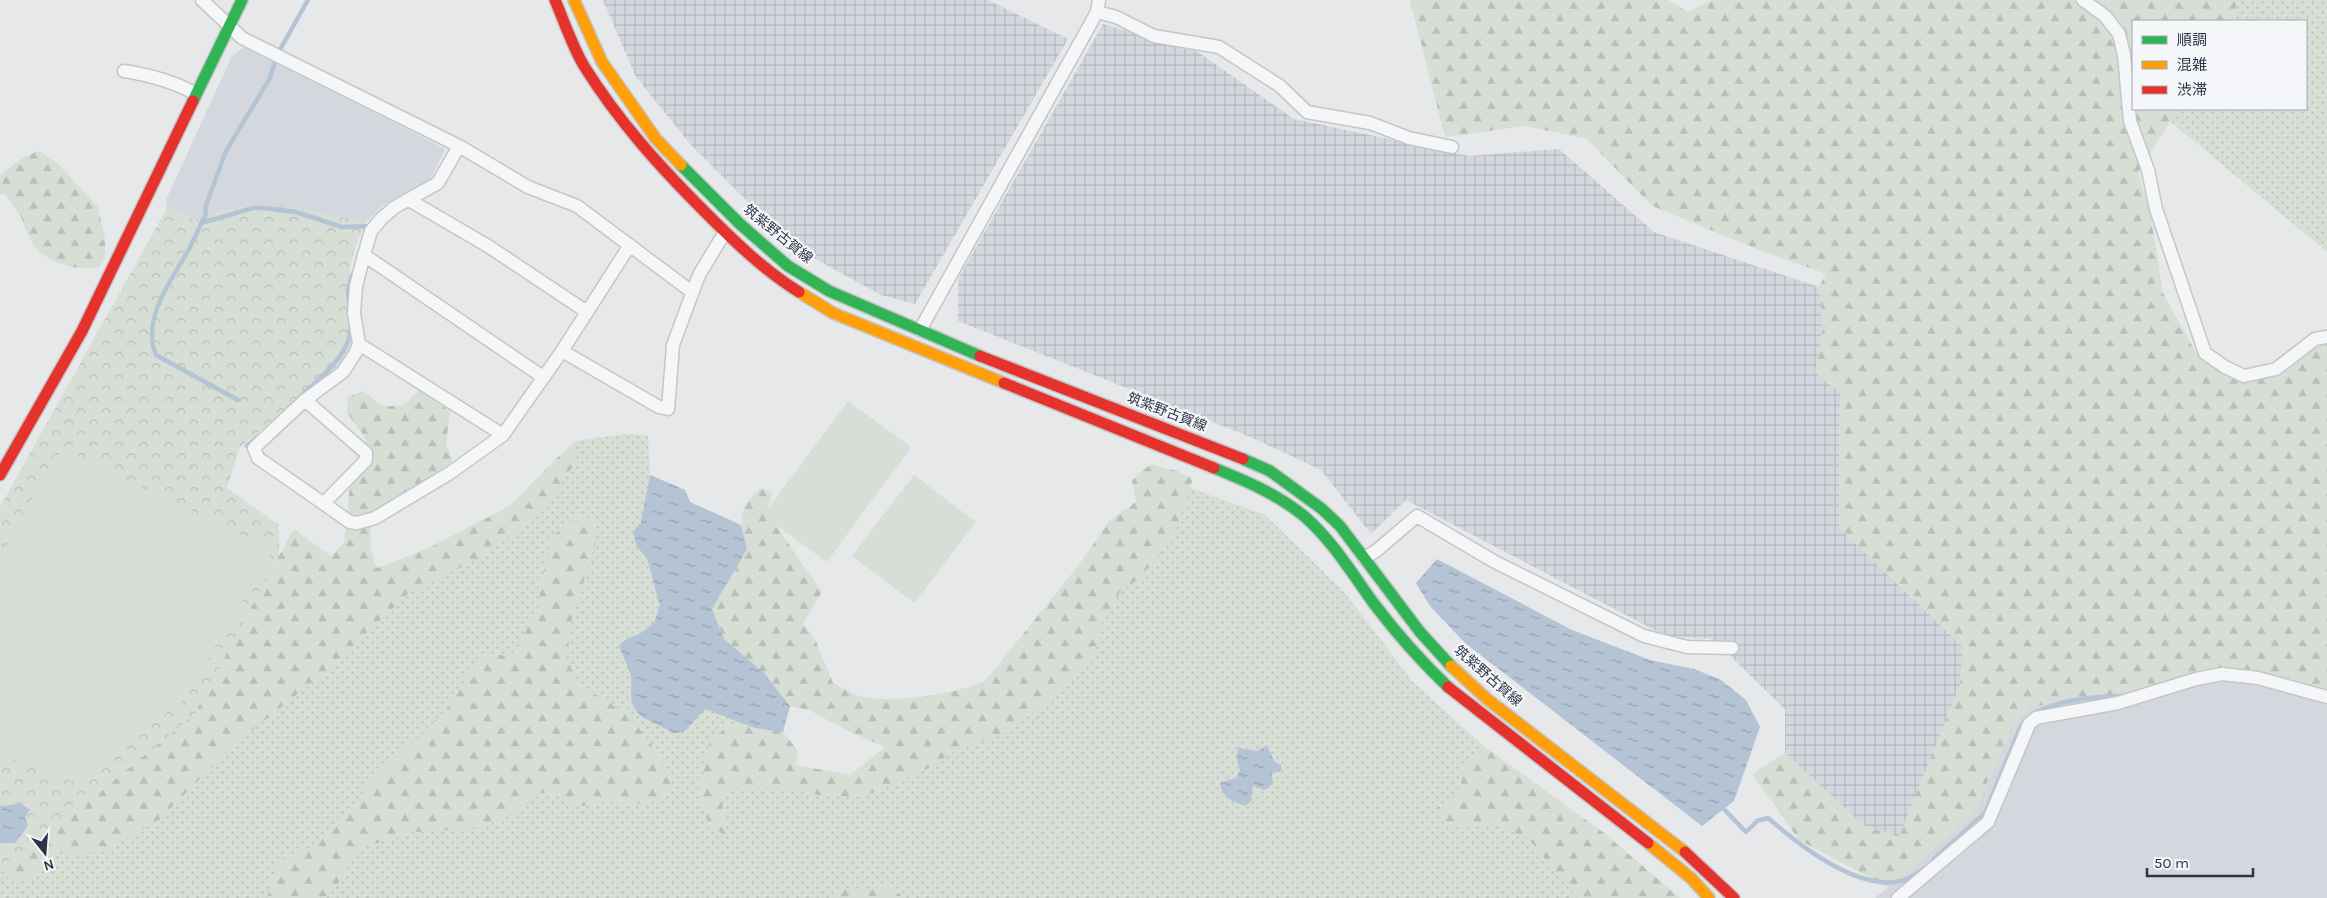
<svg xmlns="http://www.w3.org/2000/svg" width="2327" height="898" viewBox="0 0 2327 898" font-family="Karla,'Noto Sans JP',sans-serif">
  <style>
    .built { fill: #d4d7dd }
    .industrial { fill: url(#industrial-grid) }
    .grass { fill: url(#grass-dots) }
    .forest { fill: url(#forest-firs) }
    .park { fill: url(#park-crowns) }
    .garden { fill: #d6ded6 }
    .water { fill: url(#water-ripples) }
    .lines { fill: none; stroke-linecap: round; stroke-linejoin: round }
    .stream { stroke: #b4c4d5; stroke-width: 4.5 }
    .street-casing { stroke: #c4c6c8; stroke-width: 15 }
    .fast-casing { stroke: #c4c6c8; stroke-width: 14 }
    .slow-casing { stroke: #c4c6c8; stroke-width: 14 }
    .jam-casing { stroke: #c4c6c8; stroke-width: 14 }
    .street { stroke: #f5f6f7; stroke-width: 12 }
    .fast { stroke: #30b455; stroke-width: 11 }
    .slow { stroke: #ff9f0a; stroke-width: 11 }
    .jam { stroke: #e5322d; stroke-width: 11 }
    .labels { text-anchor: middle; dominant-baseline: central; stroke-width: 4.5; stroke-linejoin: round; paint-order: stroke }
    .street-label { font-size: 14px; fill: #2b3445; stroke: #f4f6f9 }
  </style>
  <defs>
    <pattern id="industrial-grid" width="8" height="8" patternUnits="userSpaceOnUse" patternTransform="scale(1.25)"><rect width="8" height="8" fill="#d4d7dd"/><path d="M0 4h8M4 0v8" fill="none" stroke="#b6b9bf"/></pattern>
    <pattern id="grass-dots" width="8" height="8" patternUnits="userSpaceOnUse" patternTransform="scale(1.25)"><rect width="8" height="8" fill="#d6ded6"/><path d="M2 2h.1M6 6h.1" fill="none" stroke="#b8bfb9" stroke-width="1.8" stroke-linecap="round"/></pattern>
    <pattern id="forest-firs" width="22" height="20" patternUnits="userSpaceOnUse" patternTransform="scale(1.25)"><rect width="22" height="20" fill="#d6ded6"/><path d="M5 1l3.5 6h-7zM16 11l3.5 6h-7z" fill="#b8bfb9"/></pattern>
    <pattern id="park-crowns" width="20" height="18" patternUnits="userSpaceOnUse" patternTransform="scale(1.25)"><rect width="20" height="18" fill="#d6ded6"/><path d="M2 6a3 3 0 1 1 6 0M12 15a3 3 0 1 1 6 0" fill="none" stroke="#b8bfb9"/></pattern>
    <pattern id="water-ripples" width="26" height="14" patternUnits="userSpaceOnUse" patternTransform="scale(1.25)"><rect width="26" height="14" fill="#b4c4d5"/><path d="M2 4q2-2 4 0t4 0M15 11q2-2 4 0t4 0" fill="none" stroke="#93a0af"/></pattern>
  </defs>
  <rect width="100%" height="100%" fill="#e6e8ea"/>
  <!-- built -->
  <path class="built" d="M 246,46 L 445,149 L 429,183 L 403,194 L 383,205 L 366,222 L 293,208 L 257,205 L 224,210 L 201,221 L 167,208 L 166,200 L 232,56 Z
    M 2209,669 L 2259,669 L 2327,690 L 2327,898 L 1875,898 L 1971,817 L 2014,725 L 2031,707 L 2113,696 Z"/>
  <!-- industrial -->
  <path class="industrial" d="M 603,0 L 988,0 L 1068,39 L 915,304 L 881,295 L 792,246 L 691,145 L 636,77 Z
    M 1103,24 L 1198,52 L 1294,119 L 1469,156 L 1559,149 L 1654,232 L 1819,287 L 1823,328 L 1815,372 L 1840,393 L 1839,528 L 1963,646 L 1960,685 L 1899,837 L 1864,826 L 1785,753 L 1785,709 L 1713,639 L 1666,636 L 1406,500 L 1371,534 L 1321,470 L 1253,438 L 958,321 L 958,279 Z"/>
  <!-- grass -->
  <path class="grass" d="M 2239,0 L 2327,0 L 2327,252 L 2170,121 L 2178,109 L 2306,109 L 2306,21 L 2230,21 Z
    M 625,434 L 648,435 L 650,475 L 685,490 L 690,502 L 741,525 L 764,673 L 790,706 L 770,771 L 835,781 L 932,738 L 1179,484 L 1265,515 L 1344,592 L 1413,682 L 1486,748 L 1604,833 L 1680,898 L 0,898 L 0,866 L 376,569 L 427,549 L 510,506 L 575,441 Z"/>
  <!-- forest -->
  <path class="forest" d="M 1410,0 L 1668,0 L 1688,12 L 1711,0 L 2239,0 L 2230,21 L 2133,21 L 2133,109 L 2178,109 L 2138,172 L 2150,211 L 2163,293 L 2196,353 L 2227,374 L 2244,376 L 2327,343 L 2327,690 L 2259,669 L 2209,669 L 2113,696 L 2031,707 L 2014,725 L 1971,817 L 1888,887 L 1799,840 L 1752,774 L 1785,753 L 1864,826 L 1899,837 L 1960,685 L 1963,647 L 1839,528 L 1840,393 L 1815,373 L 1823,328 L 1819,287 L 1826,274 L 1762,251 L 1652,206 L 1587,139 L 1525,126 L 1445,137 Z
    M 39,151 L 58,164 L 98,207 L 105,239 L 105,259 L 99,267 C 73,271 43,263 30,239 C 26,232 24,224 21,217 C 17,209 10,201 5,194 L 0,195 L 0,175 L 25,156 Z
    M 419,390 L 450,411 L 446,444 L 453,461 L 370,517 L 371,549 L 376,568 L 427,549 L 510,506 L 560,455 L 580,449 L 573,466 L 554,494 L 533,518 L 483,556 L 409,593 L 325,672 L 230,748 L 160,819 L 103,852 L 50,854 L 30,879 L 9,879 L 0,868 L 0,851 L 238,629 L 294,529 L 331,556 L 344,543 L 350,484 L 369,459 L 365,437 L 347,413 L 348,397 L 363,391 L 382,406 L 403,406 Z
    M 1151,464 L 1177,471 L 1193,479 L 1175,532 L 1157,559 L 1138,579 L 1121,590 L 1103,622 L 1093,655 L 1033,713 L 999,735 L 958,749 L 929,768 L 862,797 L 825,796 L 780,788 L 736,788 L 722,802 L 726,823 L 725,837 L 707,820 L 699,795 L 710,741 L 729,725 L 744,724 L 783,732 L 798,751 L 796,765 L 850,775 L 885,747 L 846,730 L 809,710 L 790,706 L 764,673 L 724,639 L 712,609 L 747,549 C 739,518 737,512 760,488 L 772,492 L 767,513 L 822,592 L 803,623 L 815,639 L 833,683 C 842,687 854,696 864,697 C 897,703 955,694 985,681 L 1078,566 L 1110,520 L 1136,502 L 1132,480 Z
    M 581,514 L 596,523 L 596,542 L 571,621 L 567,658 L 577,682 L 628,715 L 650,742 L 673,779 L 666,794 L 643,804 L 605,802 L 575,807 L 562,797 L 541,792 L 518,812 L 480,828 L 414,832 L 368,846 L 353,855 L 335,889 L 326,898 L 267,898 L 279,860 L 312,847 L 342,821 L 371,782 L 445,711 L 461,689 L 479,653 L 511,656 L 537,612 L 542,580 L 553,536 Z
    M 1486,748 L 1604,833 L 1680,898 L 1577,898 L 1529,839 L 1492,823 L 1449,828 L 1436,809 L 1460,791 L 1463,769 Z
    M 886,886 L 900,894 L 902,898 L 833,898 L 846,888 L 867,889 Z"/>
  <!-- park -->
  <path class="park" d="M 257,205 L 289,207 L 366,222 C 362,231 357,241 354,251 C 345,280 351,311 356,341 L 336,369 L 240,447 L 227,488 L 279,525 L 279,555 L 194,715 L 55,829 L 0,866 L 0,507 L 167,208 L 201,221 L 224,210 Z"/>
  <!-- garden -->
  <path class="garden" d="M 848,401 L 911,447 L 827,562 L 763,516 Z
    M 62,449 L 272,550 L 185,699 L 76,783 L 0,753 L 0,556 Z
    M 914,475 L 976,522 L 914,603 L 852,556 Z"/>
  <!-- water -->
  <path class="water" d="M 650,475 L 685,490 L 690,502 L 741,525 L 747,549 L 712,609 L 724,639 L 764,673 L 790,706 L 783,732 L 755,728 L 705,709 L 684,732 L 673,733 C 666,728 644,719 639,714 C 624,697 636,684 629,670 C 626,661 622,655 619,645 L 627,639 L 641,633 L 654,623 L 660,606 L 647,558 L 637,547 L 633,532 L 641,522 Z
    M 1437,559 L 1572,630 L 1650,660 L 1694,669 L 1721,680 L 1746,700 L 1760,727 L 1734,801 L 1702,826 L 1465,643 L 1430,606 L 1416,583 Z
    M 1267,745 L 1274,761 L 1281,765 L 1282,771 L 1272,773 L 1273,784 L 1264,790 L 1253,785 L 1251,801 L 1245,806 C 1232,801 1222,798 1220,783 L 1236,778 L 1240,771 L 1236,756 L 1239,748 L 1258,751 Z
    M 20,804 L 30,809 L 25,817 L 28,826 L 15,843 L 0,843 L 0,806 Z"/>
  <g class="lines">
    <!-- stream -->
    <path class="stream" d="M 201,223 L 253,208 L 264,208 L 296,212 L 342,227 L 367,226 L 365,232
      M 349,304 L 348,291 L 352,275
      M 301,396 C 321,377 351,355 351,325
      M 238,400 L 156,355 C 141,318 172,280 189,249 C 195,238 200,225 206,214 L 205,208 L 226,151 L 270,78 L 277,55 L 308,0
      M 247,446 L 257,437
      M 2033,714 C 2060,699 2095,696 2125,696
      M 1721,806 L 1746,832 L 1757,821 L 1768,818 C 1799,845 1857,891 1901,881 C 1910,879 1918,873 1925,868
      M 1934,859 L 1985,813 L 2020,728 L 2025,721"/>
    <!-- street casing -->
    <g class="street-casing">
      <path id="street" d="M 202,0 L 242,38 L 459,146 L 528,187 L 577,206 L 692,292
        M 2083,0 L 2105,16 L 2119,34 L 2124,55 L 2130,121 L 2148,170 L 2156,209 L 2205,353 L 2225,367 L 2244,376 L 2276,369 L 2315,339 L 2327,337
        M 1097,12 L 1116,17 L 1154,36 L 1219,47 L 1280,86 L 1307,112 L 1370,123 L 1409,138 L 1452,147
        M 124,71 C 149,75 175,82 196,94
        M 459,146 L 438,183 L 395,207 L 382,218 L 371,231 L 364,255 L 543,377
        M 409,200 L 488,246 L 587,312
        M 364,255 L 356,286 L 354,313 L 359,344 L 356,352 L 343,372 L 305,400 L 254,448 L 258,458 L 350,522 L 357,523 L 375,518 L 450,473 L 503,435 L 562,351 L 630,245
        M 920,330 L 1097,12 L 1099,0
        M 359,344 L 503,435
        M 562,351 L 659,407 L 668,409 L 673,345 L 699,275 L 725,232
        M 305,400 L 366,453 L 366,460 L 324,503
        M 1364,558 L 1376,551 L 1417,516 L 1495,562 L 1644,636 L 1687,647 L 1732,648
        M 1898,898 L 1988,822 L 2026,732 L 2029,724 L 2036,718 L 2118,703 L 2196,679 L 2222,674 L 2258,678 L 2327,697"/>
    </g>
    <!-- fast casing -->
    <g class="fast-casing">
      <path id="fast" d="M 193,101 L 242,0
        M 681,165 L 740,224 L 788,266 L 829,291 L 980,356
        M 1243,459 L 1270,471 L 1322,509 L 1340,526 L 1420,632 L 1451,666
        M 1214,468 C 1246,481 1277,494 1304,516 C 1333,541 1353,575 1375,605 C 1397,634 1422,662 1448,687"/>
    </g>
    <!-- slow casing -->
    <g class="slow-casing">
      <path id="slow" d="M 574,0 L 602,62 L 656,139 L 681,165
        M 799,292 L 833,313 L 1004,383
        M 1451,666 L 1487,699 L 1685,852
        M 1648,843 L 1692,879 L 1709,898"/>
    </g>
    <!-- jam casing -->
    <g class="jam-casing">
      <path id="jam" d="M 555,0 C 564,21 572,46 584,66 C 619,122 660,167 707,214 C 735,242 765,271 799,292
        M 980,356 L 1243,459
        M 1004,383 L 1214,468
        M 0,475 L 82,331 L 193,101
        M 1448,687 L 1648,843
        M 1685,852 L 1734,898"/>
    </g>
    <!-- street -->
    <use href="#street" class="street"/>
    <!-- fast -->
    <use href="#fast" class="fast"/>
    <!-- slow -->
    <use href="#slow" class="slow"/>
    <!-- jam -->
    <use href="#jam" class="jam"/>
  </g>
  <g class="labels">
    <!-- street labels -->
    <g class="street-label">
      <text transform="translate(778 234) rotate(39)">筑紫野古賀線</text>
      <text transform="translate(1167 412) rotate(21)">筑紫野古賀線</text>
      <text transform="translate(1488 676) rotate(41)">筑紫野古賀線</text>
    </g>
  </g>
  <!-- legend -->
  <rect x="2132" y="20" width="175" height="90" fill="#f4f6f9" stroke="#a4a8b1"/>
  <rect x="2142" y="36" width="25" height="8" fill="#30b455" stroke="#a4a8b1"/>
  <text x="2177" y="45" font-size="15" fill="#2b3445">順調</text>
  <rect x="2142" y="61" width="25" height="8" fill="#ff9f0a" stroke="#a4a8b1"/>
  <text x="2177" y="70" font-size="15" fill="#2b3445">混雑</text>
  <rect x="2142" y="86" width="25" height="8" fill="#e5322d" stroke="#a4a8b1"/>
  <text x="2177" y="95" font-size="15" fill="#2b3445">渋滞</text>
  <!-- north arrow -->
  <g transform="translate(45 853) rotate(163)" stroke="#f4f6f9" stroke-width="4" paint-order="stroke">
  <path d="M0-4L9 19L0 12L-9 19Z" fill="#2b3445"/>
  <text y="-8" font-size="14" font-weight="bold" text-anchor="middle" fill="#2b3445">N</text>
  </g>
  <!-- scale -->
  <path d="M2147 868v8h106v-8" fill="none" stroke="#2b3445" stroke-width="2.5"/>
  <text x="2154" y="868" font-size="15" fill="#2b3445" stroke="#f4f6f9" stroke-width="4" paint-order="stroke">50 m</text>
</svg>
